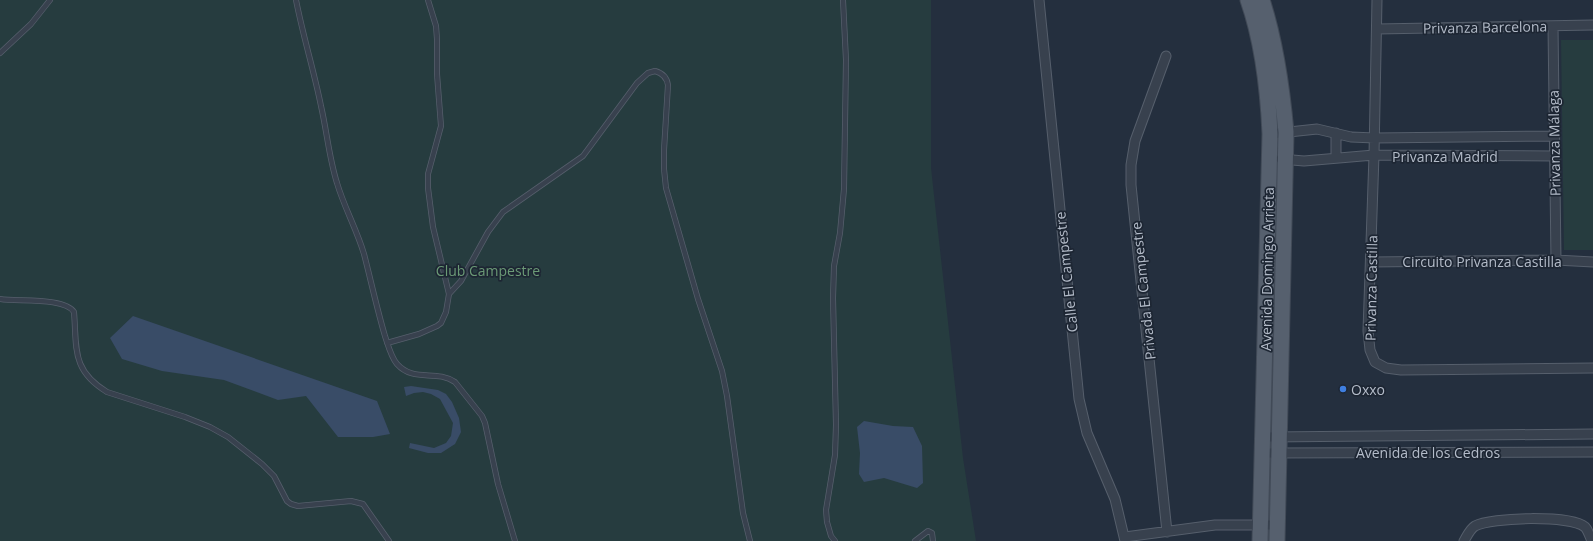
<svg xmlns="http://www.w3.org/2000/svg" width="1593" height="541" viewBox="0 0 1593 541" font-family="'Open Sans',sans-serif">
  <style>
    .green { fill: #263c3f }
    .water { fill: #394c67 }
    .lines { fill: none; stroke-linecap: round; stroke-linejoin: round }
    .service-casing { stroke: #565f6c; stroke-width: 6 }
    .minor-casing { stroke: #565f6c; stroke-width: 11 }
    .primary-casing { stroke: #414a57; stroke-width: 17 }
    .service { stroke: #38414e; stroke-width: 4.5 }
    .minor { stroke: #38414e; stroke-width: 9 }
    .primary { stroke: #56606e; stroke-width: 15 }
    .shop-dot { fill: #3f7fe0; stroke: #1d2633; stroke-width: 1.5 }
    .labels { text-anchor: middle; dominant-baseline: central; stroke-width: 3.5; stroke-linejoin: round; paint-order: stroke }
    .street-label { font-size: 14px; fill: #b4bcc9; stroke: #1d2633 }
    .park-label { font-size: 14px; fill: #6b9a76; stroke: #1d2633 }
    .poi-label { font-size: 14px; fill: #b4bcc9; stroke: #1d2633; text-anchor: start }
  </style>
  <rect width="100%" height="100%" fill="#242f3e"/>
  <!-- green -->
  <path class="green" d="M 0,0 L 931,0 L 931,168 L 963,458 L 976,541 L 0,541 Z
    M 1561,40 L 1593,40 L 1593,250 L 1564,250 Z"/>
  <!-- water -->
  <path class="water" d="M 133,316 L 377,401 L 390,434 L 373,437 L 338,437 L 306,396 L 278,400 L 224,380 L 162,371 L 122,359 L 110,338 Z
    M 411,386 L 438,390 L 446,394 L 452,402 L 459,418 L 461,432 L 455,444 L 441,453 L 428,453 L 409,448 L 410,443 L 434,448 L 446,443 L 451,436 L 453,423 L 440,399 L 431,394 L 423,392 L 414,393 L 406,396 L 404,387 Z
    M 864,421 L 893,426 L 913,427 L 922,446 L 923,483 L 917,488 L 884,478 L 864,482 L 859,474 L 860,453 L 857,427 Z"/>
  <g class="lines">
    <!-- service casing -->
    <g class="service-casing">
      <path id="service" d="M 296,0 C 303,36 314,71 321,106 C 327,132 329,158 337,183 C 344,207 357,230 364,254 C 371,281 377,309 385,336 C 388,345 391,357 397,364 C 414,383 436,369 455,382 L 482,416 L 485,423 L 498,484 L 515,541
        M 0,53 L 31,24 L 50,0
        M 449,294 L 461,281 L 488,232 L 503,212 L 583,156 L 637,83 L 648,73 L 655,71 C 662,73 667,78 668,85 L 664,150 L 664,169 L 666,188 L 698,299 L 722,371 L 727,396 L 743,513 L 750,541
        M 0,299 C 17,302 65,297 74,312 C 77,348 71,370 107,392 L 185,417 L 210,427 L 228,437 L 262,464 L 274,476 L 287,501 L 291,504 L 298,506 L 351,501 L 363,504 L 389,541
        M 387,343 L 419,334 L 437,326 L 441,323 L 446,312 L 449,294 L 433,227 L 428,188 L 428,174 L 441,126 L 437,74 L 437,39 L 436,26 L 428,0
        M 835,541 L 831,536 L 827,522 L 826,510 L 835,455 L 836,425 L 833,298 L 834,266 L 840,233 L 844,189 L 846,60 L 843,0
        M 915,541 L 928,531 L 932,533 L 933,541"/>
    </g>
    <!-- minor casing -->
    <g class="minor-casing">
      <path id="minor" d="M 1039,0 L 1079,399 L 1087,433 L 1115,499 L 1125,541
        M 1377,0 L 1374,155 L 1368,331 L 1370,350 L 1375,362 L 1386,368 L 1401,370 L 1593,368
        M 1553,26 L 1556,260
        M 1377,29 L 1593,25
        M 1166,56 L 1135,141 L 1131,165 L 1131,185 L 1167,532
        M 1270,134 L 1317,129 L 1351,137 L 1375,138 L 1553,136
        M 1336,158 L 1336,133
        M 1281,159 L 1304,161 L 1374,155 L 1554,156
        M 1371,262 L 1556,260 L 1593,262
        M 1263,437 L 1593,434
        M 1262,453 L 1593,452
        M 1125,537 L 1215,525 L 1277,525
        M 1464,541 C 1467,536 1470,529 1475,526 C 1491,517 1571,515 1585,527 C 1588,530 1590,537 1592,541"/>
    </g>
    <!-- primary casing -->
    <g class="primary-casing">
      <path id="primary" d="M 1248,0 C 1263,43 1268,88 1270,134 L 1260,541
        M 1262,0 C 1276,43 1282,87 1286,132 L 1277,541"/>
    </g>
    <!-- service -->
    <use href="#service" class="service"/>
    <!-- minor -->
    <use href="#minor" class="minor"/>
    <!-- primary -->
    <use href="#primary" class="primary"/>
  </g>
  <!-- markers -->
  <circle class="shop-dot" cx="1343" cy="389" r="4"/>
  <g class="labels">
    <!-- street labels -->
    <g class="street-label">
      <text transform="translate(1485 27) rotate(-1)">Privanza Barcelona</text>
      <text transform="translate(1554 143) rotate(-91)">Privanza Málaga</text>
      <text x="1445" y="156">Privanza Madrid</text>
      <text x="1482" y="261">Circuito Privanza Castilla</text>
      <text transform="translate(1267 269) rotate(-89)">Avenida Domingo Arrieta</text>
      <text transform="translate(1066 272) rotate(-96)">Calle El Campestre</text>
      <text transform="translate(1371 288) rotate(-89)">Privanza Castilla</text>
      <text transform="translate(1143 291) rotate(-96)">Privada El Campestre</text>
      <text x="1428" y="452">Avenida de los Cedros</text>
    </g>
    <!-- park labels -->
    <g class="park-label">
      <text x="488" y="270">Club Campestre</text>
    </g>
    <!-- poi labels -->
    <g class="poi-label">
      <text x="1351" y="389">Oxxo</text>
    </g>
  </g>
</svg>
